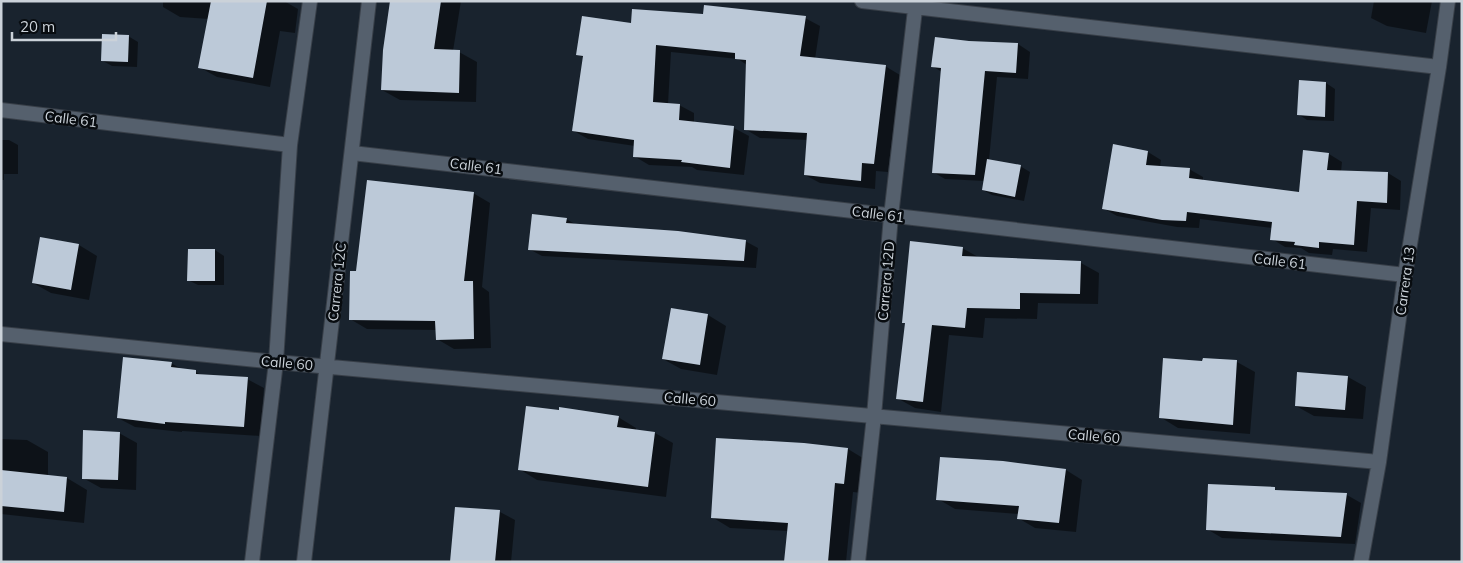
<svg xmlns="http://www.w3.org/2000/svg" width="1463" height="563" viewBox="0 0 1463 563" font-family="Mulish,sans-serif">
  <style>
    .shadow { fill: #0007 }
    .building { fill: #bcc9d8 }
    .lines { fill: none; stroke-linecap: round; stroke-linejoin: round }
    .minor-casing { stroke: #383f48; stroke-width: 16 }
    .minor { stroke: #55606d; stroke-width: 14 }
    .labels { text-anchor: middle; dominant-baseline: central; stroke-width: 5; stroke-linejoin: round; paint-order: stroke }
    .street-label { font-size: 14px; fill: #cbd2d9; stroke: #080c10 }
  </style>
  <rect width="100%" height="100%" fill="#19232e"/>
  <!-- shadow -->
  <path class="shadow" d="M 163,1 L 284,1 L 298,9 L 295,33 L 280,31 L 270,87 L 217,77 L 199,67 L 209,19 L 180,17 L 163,7 Z
    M 391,1 L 461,1 L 453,51 L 459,52 L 477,62 L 476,102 L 400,100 L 382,90 Z
    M 1374,1 L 1432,1 L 1426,33 L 1387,26 L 1371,18 Z
    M 704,15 L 805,18 L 820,26 L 815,59 L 885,66 L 900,75 L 888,172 L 876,171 L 875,189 L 820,183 L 805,175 L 807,140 L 760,138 L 745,129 L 747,65 L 738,59 L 671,52 L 668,104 L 679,105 L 694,113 L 694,123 L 734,128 L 749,136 L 744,175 L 697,170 L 692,167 L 649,165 L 634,156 L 635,146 L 588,139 L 574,131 L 584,58 L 578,54 L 632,25 Z
    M 128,36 L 138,42 L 137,67 L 112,66 L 103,61 Z
    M 969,42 L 1018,44 L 1030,52 L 1028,79 L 997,77 L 989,160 L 1020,166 L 1030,172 L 1024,201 L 992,195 L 983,190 L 984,181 L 945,179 L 933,172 L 942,72 L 932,66 Z
    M 1300,82 L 1326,83 L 1335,89 L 1334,121 L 1307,120 L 1298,114 Z
    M 1,140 L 9,140 L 18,145 L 18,174 L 4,174 L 4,180 L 1,180 Z
    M 1114,146 L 1148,152 L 1161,160 L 1160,167 L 1189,169 L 1203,177 L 1203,181 L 1300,193 L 1304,151 L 1329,154 L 1342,162 L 1341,172 L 1388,173 L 1401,181 L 1400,210 L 1371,208 L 1367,252 L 1333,249 L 1332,255 L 1309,253 L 1301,248 L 1285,247 L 1272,239 L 1273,228 L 1200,219 L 1199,228 L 1177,227 L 1117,216 L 1103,208 Z
    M 473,193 L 490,203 L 482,287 L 489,292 L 491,348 L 454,349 L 437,339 L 436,330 L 367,329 L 350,319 L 357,272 Z
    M 566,219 L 577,225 L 745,241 L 758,248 L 756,268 L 542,256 L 529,249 Z
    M 41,238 L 79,245 L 97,256 L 89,300 L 51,293 L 33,283 Z
    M 962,248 L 980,258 L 1081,263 L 1099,273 L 1098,304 L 1038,303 L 1037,319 L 985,318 L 983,338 L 949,335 L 941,412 L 915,408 L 897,398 L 906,324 L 903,322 Z
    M 189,250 L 215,250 L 224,256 L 224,285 L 198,285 L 188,280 Z
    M 672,309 L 708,315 L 726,326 L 717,375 L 681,369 L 663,359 Z
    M 1237,362 L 1255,372 L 1250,434 L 1178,428 L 1160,417 L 1204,363 Z
    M 171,363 L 183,370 L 196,372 L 203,376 L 247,379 L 264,388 L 260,436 L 182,431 L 182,432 L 135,427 L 118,418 Z
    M 1348,377 L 1366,387 L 1363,419 L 1314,416 L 1296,406 Z
    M 618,417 L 636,428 L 636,431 L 655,433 L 673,443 L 666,497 L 537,480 L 519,469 Z
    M 119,433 L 137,443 L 136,490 L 101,488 L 83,478 Z
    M 1,439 L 27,440 L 48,452 L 48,476 L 67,478 L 87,490 L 84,523 L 1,514 Z
    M 848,449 L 866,460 L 862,493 L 853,492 L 846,562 L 786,562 L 789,531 L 730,528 L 712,517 Z
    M 1066,470 L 1082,480 L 1076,532 L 1035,528 L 1018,518 L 1019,514 L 955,509 L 938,499 Z
    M 1274,489 L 1279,491 L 1347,495 L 1361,503 L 1355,544 L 1222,538 L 1207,529 Z
    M 456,508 L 500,512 L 515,520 L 511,562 L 451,562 Z"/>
  <!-- building -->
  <path class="building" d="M 211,1 L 267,1 L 253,78 L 198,68 Z
    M 390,1 L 441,1 L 434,49 L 460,50 L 459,93 L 381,90 L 383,50 Z
    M 704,5 L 806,16 L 800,56 L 886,65 L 874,164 L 862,163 L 861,181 L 804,175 L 807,133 L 744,130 L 746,60 L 735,59 L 735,53 L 656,45 L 653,102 L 680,104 L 679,120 L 734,126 L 730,168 L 681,162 L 682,160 L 633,157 L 634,140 L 572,131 L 583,56 L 576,55 L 582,16 L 631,23 L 632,9 L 703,14 Z
    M 102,34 L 129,35 L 128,62 L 101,61 Z
    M 935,37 L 969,41 L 1018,43 L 1016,73 L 985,71 L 975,175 L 932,173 L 941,68 L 931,67 Z
    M 1299,80 L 1326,82 L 1325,117 L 1297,115 Z
    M 1113,144 L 1148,151 L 1146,165 L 1190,168 L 1189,178 L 1299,192 L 1303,150 L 1329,153 L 1327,170 L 1388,172 L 1387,203 L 1357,201 L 1354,245 L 1319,242 L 1319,248 L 1294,245 L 1295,242 L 1270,240 L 1272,222 L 1187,212 L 1186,221 L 1162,220 L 1102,209 Z
    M 987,159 L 1021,165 L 1015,197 L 982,190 Z
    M 367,180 L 474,192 L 464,281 L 473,281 L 474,339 L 436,340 L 435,321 L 349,320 L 350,271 L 356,271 Z
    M 532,214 L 567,218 L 566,223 L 678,231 L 746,240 L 744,261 L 528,250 Z
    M 40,237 L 79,244 L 71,290 L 32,283 Z
    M 910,241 L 963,247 L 962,256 L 1081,261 L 1080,294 L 1020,293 L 1020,309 L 967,308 L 965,328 L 932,325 L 923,402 L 896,399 L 905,323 L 902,323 Z
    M 188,249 L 215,249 L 215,281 L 187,281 Z
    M 671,308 L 708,314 L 700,365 L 662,359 Z
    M 123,357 L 172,362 L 171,367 L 196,370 L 196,374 L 248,377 L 244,427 L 165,422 L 165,424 L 117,418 Z
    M 1163,358 L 1202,361 L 1203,358 L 1237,360 L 1233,425 L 1159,418 Z
    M 1297,372 L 1348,376 L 1345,410 L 1295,406 Z
    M 526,406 L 559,410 L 559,407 L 619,416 L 617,427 L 655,432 L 648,487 L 518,470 Z
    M 83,430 L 120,432 L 118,480 L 82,479 Z
    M 716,438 L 804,443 L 848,448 L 844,484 L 835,483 L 828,562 L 784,562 L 788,523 L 711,518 Z
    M 940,457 L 1003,461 L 1066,469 L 1059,523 L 1017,519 L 1019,506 L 936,500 Z
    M 1,470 L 67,477 L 64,512 L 1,506 Z
    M 1208,484 L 1275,487 L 1275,490 L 1347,493 L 1341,537 L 1206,530 Z
    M 455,507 L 500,510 L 495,562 L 450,562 Z"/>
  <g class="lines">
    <!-- minor casing -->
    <g class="minor-casing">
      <path id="minor" d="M 862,1 L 1439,67
        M 1,110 L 290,145
        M 352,153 L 1405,275
        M 1,334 L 276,362 L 1379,462
        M 252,562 L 276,362 L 290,145 L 310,1
        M 304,562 L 369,1
        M 858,562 L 874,416 L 891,216 L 916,1
        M 1361,562 L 1379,462 L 1405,275 L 1439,67 L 1448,1"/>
    </g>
    <!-- minor -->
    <use href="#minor" class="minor"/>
  </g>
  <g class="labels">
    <!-- street labels -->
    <g class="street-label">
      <text transform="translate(71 119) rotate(7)">Calle 61</text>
      <text transform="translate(476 166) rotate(7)">Calle 61</text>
      <text transform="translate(878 214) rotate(7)">Calle 61</text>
      <text transform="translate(1280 261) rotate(7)">Calle 61</text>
      <text transform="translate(886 281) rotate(-85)">Carrera 12D</text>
      <text transform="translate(1405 281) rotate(-82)">Carrera 13</text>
      <text transform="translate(337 282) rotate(-84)">Carrera 12C</text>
      <text transform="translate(287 363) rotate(5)">Calle 60</text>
      <text transform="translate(690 399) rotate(5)">Calle 60</text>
      <text transform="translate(1094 436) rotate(5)">Calle 60</text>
    </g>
  </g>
  <!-- border -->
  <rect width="1463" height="563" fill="none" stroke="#cbd2d9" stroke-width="5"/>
  <!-- scale -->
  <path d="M12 32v8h104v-8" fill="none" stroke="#cbd2d9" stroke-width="2.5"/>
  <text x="20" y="32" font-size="15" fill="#cbd2d9" stroke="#080c10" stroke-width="4" paint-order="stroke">20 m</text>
</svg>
